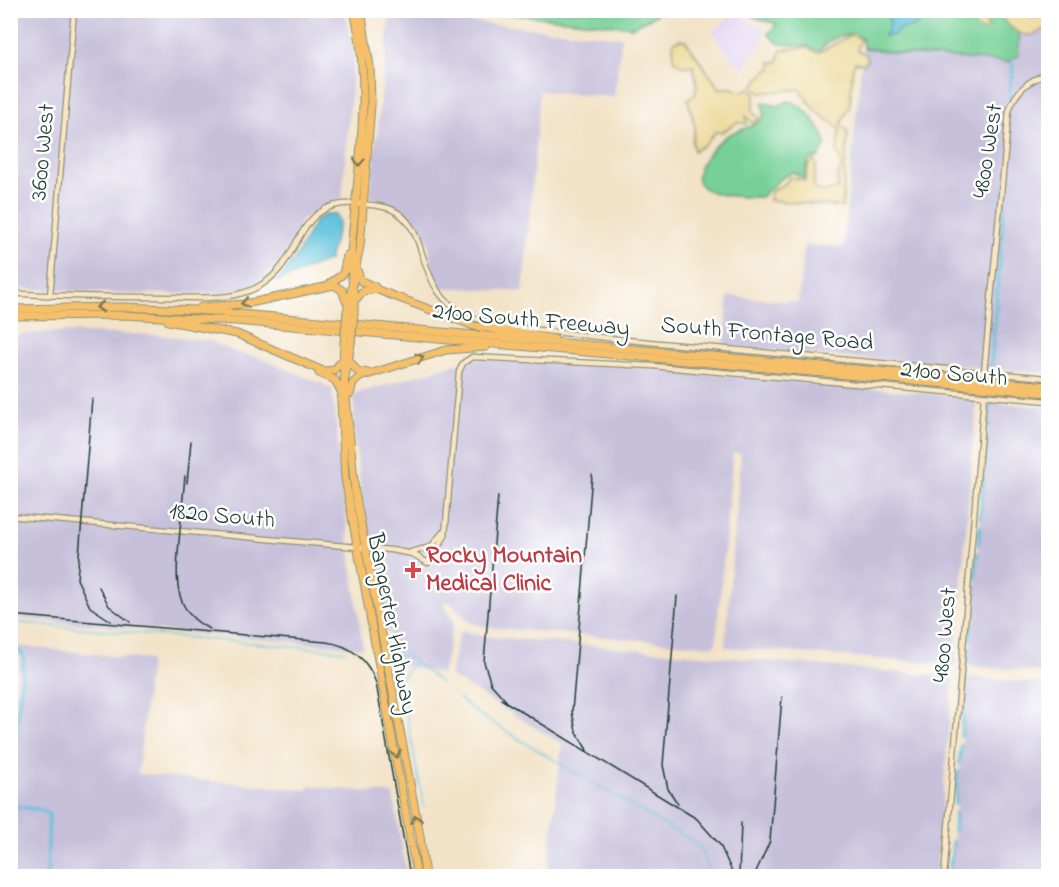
<svg xmlns="http://www.w3.org/2000/svg" width="1059" height="887" viewBox="0 0 1059 887" font-family="'Indie Flower',sans-serif">
  <style>
    .built { fill: #e3d3f2 }
    .industrial { fill: #c6c0da }
    .green { fill: #77d097; stroke: #4b8666; stroke-width: 1.5 }
    .sand { fill: #eeda9e; stroke: #868c69; stroke-width: 1.5 }
    .water { fill: #5cc1da; stroke: #3e7f87; stroke-width: 1.5 }
    .lines { fill: none; stroke-linecap: round; stroke-linejoin: round }
    .stream { stroke: #5cc1da; stroke-width: 1.5 }
    .canal { stroke: #5cc1da; stroke-width: 3 }
    .secondary-casing { stroke: #88907d; stroke-width: 7 }
    .highway-casing { stroke: #88907d; stroke-width: 9 }
    .secondary { stroke: #fbe6c4; stroke-width: 4.5 }
    .highway { stroke: #f6c06b; stroke-width: 7 }
    .rail { stroke: #1f3d34; stroke-width: 1.5 }
    .highway-bridge-casing { stroke: #88907d; stroke-width: 9; stroke-linecap: butt }
    .highway-bridge { stroke: #f6c06b; stroke-width: 7 }
    .oneway { stroke: #80784d }
    .health-dot { fill: #e0444e; stroke: #fff; stroke-width: 2 }
    .labels { text-anchor: middle; dominant-baseline: central; stroke-width: 5; stroke-linejoin: round; paint-order: stroke }
    .street-label { font-size: 24px; fill: #1f3d34; stroke: #fff }
    .health-label { font-size: 24px; font-weight: bold; fill: #be3a42; stroke: #fff; text-anchor: start }
  </style>
  <rect width="100%" height="100%" fill="#fff"/>
  <filter id="ink" filterUnits="userSpaceOnUse"><feTurbulence type="fractalNoise" baseFrequency=".0167" numOctaves="2"/><feDisplacementMap in="SourceGraphic" scale="12" xChannelSelector="R" yChannelSelector="G"/><feConvolveMatrix kernelMatrix="1 2 1 2 8 2 1 2 1" color-interpolation-filters="sRGB"/></filter>
  <filter id="wash" filterUnits="userSpaceOnUse"><feTurbulence type="fractalNoise" baseFrequency=".008" numOctaves="4" result="noise"/><feDisplacementMap in="SourceGraphic" scale="24" xChannelSelector="R" yChannelSelector="G"/><feGaussianBlur stdDeviation="1.35" result="paint"/><feColorMatrix in="noise" values="0 0 0 0 0 0 0 0 0 0 0 0 0 0 0 0 0 1.4 0 .05"/><feComposite in="paint" operator="in"/></filter>
  <g filter="url(#wash)">
    <rect width="100%" height="100%" fill="#f2e2c6"/>
    <!-- built -->
    <path class="built" d="M 735,12 L 764,29 L 763,40 L 742,69 L 723,48 L 713,31 Z"/>
    <!-- industrial -->
    <path class="industrial" d="M 10,11 L 344,11 L 354,53 L 342,199 L 317,208 L 300,221 L 292,246 L 282,261 L 262,280 L 243,290 L 223,293 L 132,294 L 11,288 Z
      M 1019,11 L 1048,11 L 1048,373 L 724,347 L 728,296 L 798,302 L 804,245 L 843,247 L 863,47 Z
      M 390,14 L 622,37 L 614,97 L 540,91 L 523,292 L 440,287 L 433,274 L 428,242 L 414,222 L 400,208 L 370,197 Z
      M 53,332 L 158,335 L 207,340 L 241,354 L 255,356 L 332,388 L 348,538 L 363,648 L 11,618 L 11,335 Z
      M 473,359 L 636,367 L 977,398 L 955,665 L 725,647 L 741,453 L 733,453 L 716,643 L 712,646 L 485,627 L 469,622 L 450,602 L 442,602 L 454,622 L 442,674 L 397,664 L 378,598 L 365,522 L 354,431 L 354,394 Z
      M 990,402 L 1048,407 L 1048,673 L 969,666 Z
      M 463,631 L 482,636 L 953,677 L 936,876 L 547,876 L 562,744 L 450,676 L 459,633 Z
      M 21,646 L 150,660 L 138,774 L 307,790 L 309,786 L 393,794 L 407,876 L 11,876 L 10,754 Z
      M 968,677 L 1048,684 L 1048,876 L 950,876 Z"/>
    <!-- green -->
    <path class="green" d="M 653,10 L 656,15 L 633,27 L 480,11 Z
      M 744,11 L 1021,11 L 1018,55 L 1009,62 L 904,54 L 864,48 L 862,39 C 847,31 831,37 820,50 L 813,50 L 807,46 L 779,44 L 768,34 L 777,24 L 756,18 Z
      M 789,101 C 806,105 822,128 826,144 L 819,157 L 809,159 L 804,178 L 792,172 L 779,180 L 761,197 C 740,197 679,198 703,162 C 709,152 718,141 728,135 C 738,129 754,128 762,119 C 767,114 762,108 763,102 L 777,106 Z"/>
    <!-- sand -->
    <path class="sand" d="M 965,11 L 979,11 L 989,28 L 982,31 L 975,27 Z
      M 996,11 L 1022,11 L 1031,17 L 1048,16 L 1048,28 C 1042,29 1037,35 1031,35 C 1017,37 1004,21 996,11 Z
      M 853,34 L 861,40 L 857,48 L 859,52 L 866,54 L 868,59 L 864,64 L 855,62 L 853,66 L 850,105 L 841,124 L 848,133 L 842,207 L 769,200 L 771,191 L 786,183 L 790,177 L 805,180 L 808,166 L 814,159 C 820,169 810,179 815,189 L 824,192 L 838,188 L 837,180 L 842,165 L 837,151 L 840,129 L 816,111 L 799,89 L 760,93 L 753,86 L 767,70 L 772,69 L 771,62 L 778,62 L 781,50 L 807,47 L 818,53 Z
      M 681,39 L 685,40 L 719,88 L 732,88 L 741,92 L 750,88 L 755,95 L 752,112 L 760,118 L 753,123 L 746,116 L 747,124 L 738,122 L 722,132 L 715,132 L 706,144 L 694,151 L 692,142 L 695,127 L 688,99 L 695,95 L 697,84 L 693,65 L 684,67 L 674,60 L 673,42 Z"/>
    <!-- water -->
    <path class="water" d="M 886,11 L 928,11 L 927,18 L 913,27 L 900,29 L 893,35 L 884,36 L 890,23 Z
      M 326,214 L 336,214 L 339,223 L 329,260 L 276,282 L 295,259 L 315,221 Z"/>
    <g class="lines">
      <!-- stream -->
      <path class="stream" d="M 10,622 L 345,651
        M 394,655 L 407,656 L 441,683
        M 414,662 L 400,680 L 424,807
        M 459,698 L 478,714 L 524,742 L 694,842 L 700,847 L 711,876"/>
      <!-- canal -->
      <path class="canal" d="M 1009,98 L 1013,64
        M 991,367 L 1006,183
        M 988,427 L 990,403
        M 985,467 L 987,439
        M 980,518 L 984,476
        M 978,545 L 980,526
        M 975,579 L 977,553
        M 973,606 L 974,587
        M 970,639 L 972,614
        M 10,647 L 18,649 L 24,657 L 14,757
        M 968,665 L 969,647
        M 965,695 L 966,678
        M 961,736 L 964,704
        M 959,763 L 961,745
        M 13,767 L 11,800 L 14,806 L 42,810 L 49,815 L 47,876
        M 955,804 L 958,772
        M 954,831 L 955,813
        M 950,869 L 953,841"/>
    </g>
  </g>
  <g filter="url(#ink)">
    <g class="lines">
      <!-- secondary casing -->
      <g class="secondary-casing">
        <path id="secondary" d="M 10,293 C 60,297 110,297 160,297 C 184,297 211,300 235,295 C 244,293 253,290 261,285 C 306,258 293,198 360,204 C 371,205 383,205 393,210 C 435,231 409,296 477,319 C 496,326 519,327 539,330 C 583,336 627,340 670,344 C 796,356 922,367 1048,378
          M 50,296 L 74,10
          M 984,372 L 1009,111 C 1015,92 1029,79 1048,74
          M 10,516 L 391,550 L 413,554 L 428,563 L 445,536 L 459,372 L 463,363 L 472,357 L 652,366 L 1048,401
          M 411,552 L 431,547 L 443,532
          M 944,876 L 984,396"/>
      </g>
      <!-- highway casing -->
      <g class="highway-casing">
        <path id="highway" d="M 357,270 L 361,281 L 375,287
          M 329,284 L 343,274 L 347,255
          M 356,299 L 363,291 L 375,289 L 474,326 L 554,339
          M 201,307 L 245,304 L 334,285 L 342,290 L 346,301
          M 10,309 L 123,307 L 195,310 L 1048,386
          M 347,312 L 360,246 L 371,105 L 370,67 L 361,10
          M 354,313 C 355,293 350,274 351,253 C 357,172 373,91 354,10
          M 10,316 L 123,315 L 236,321 L 1048,393
          M 168,321 L 237,334 L 323,371 L 334,370 L 342,361
          M 344,343 L 343,365 L 355,492 L 420,836 L 425,876
          M 351,344 L 341,400 L 345,478 L 417,876
          M 350,361 L 357,371 L 368,373
          M 319,373 L 335,380 L 341,391
          M 350,394 L 353,383 L 360,377 L 446,350 L 486,347"/>
      </g>
      <!-- secondary -->
      <use href="#secondary" class="secondary"/>
      <!-- highway -->
      <use href="#highway" class="highway"/>
      <!-- rail -->
      <path class="rail" d="M 92,399 L 77,579 L 90,607 L 111,621
        M 185,476 C 183,498 181,519 179,541 C 176,577 172,612 210,629
        M 187,483 L 191,441
        M 498,496 L 484,662 L 491,684 L 508,703
        M 99,587 L 109,606 L 130,622
        M 677,596 L 663,765 L 668,789 L 678,804
        M 10,615 L 326,642 C 350,645 368,659 376,683 L 410,876
        M 501,699 L 697,819 L 720,845 L 734,876
        M 587,750 L 576,731 L 572,712 L 592,475
        M 739,876 L 741,823
        M 754,876 L 770,841 L 782,697"/>
      <!-- highway-bridge casing -->
      <g class="highway-bridge-casing">
        <path id="highway-bridge" d="M 344,343 L 347,312
          M 351,344 L 354,313"/>
      </g>
      <!-- highway-bridge -->
      <use href="#highway-bridge" class="highway-bridge"/>
    </g>
    <!-- one-way arrows -->
    <defs><path id="oneway-chevron" d="M-2-3.5L2.5 0L-2 3.5" fill="none" stroke-width="1.6" stroke-linecap="round" stroke-linejoin="round" transform="scale(1.5)"/></defs>
    <g class="oneway">
      <use href="#oneway-chevron" transform="translate(359 162) rotate(95)"/>
      <use href="#oneway-chevron" transform="translate(245 303) rotate(170)"/>
      <use href="#oneway-chevron" transform="translate(100 307) rotate(-180)"/>
      <use href="#oneway-chevron" transform="translate(420 358) rotate(-17)"/>
      <use href="#oneway-chevron" transform="translate(396 754) rotate(79)"/>
      <use href="#oneway-chevron" transform="translate(416 819) rotate(-101)"/>
    </g>
  </g>
  <!-- markers -->
  <path class="health-dot" d="M410 561h6v6h6v6h-6v6h-6v-6h-6v-6h6z"/>
  <g class="labels">
    <!-- street labels -->
    <g class="street-label">
      <text transform="translate(989 151) rotate(-81)">4800 West</text>
      <text transform="translate(44 152) rotate(-85)">3600 West</text>
      <text transform="translate(531 321) rotate(5)">2100 South Freeway</text>
      <text transform="translate(767 335) rotate(5)">South Frontage Road</text>
      <text transform="translate(954 375) rotate(5)">2100 South</text>
      <text transform="translate(222 517) rotate(5)">1820 South</text>
      <text transform="translate(391 624) rotate(79)">Bangerter Highway</text>
      <text transform="translate(946 635) rotate(-85)">4800 West</text>
    </g>
    <!-- health labels -->
    <g class="health-label">
      <text x="426" y="556">Rocky Mountain<tspan x="426" dy="28">Medical Clinic</tspan></text>
    </g>
  </g>
  <!-- margin -->
  <rect width="1059" height="887" fill="none" stroke="#fff" stroke-width="36"/>
</svg>
